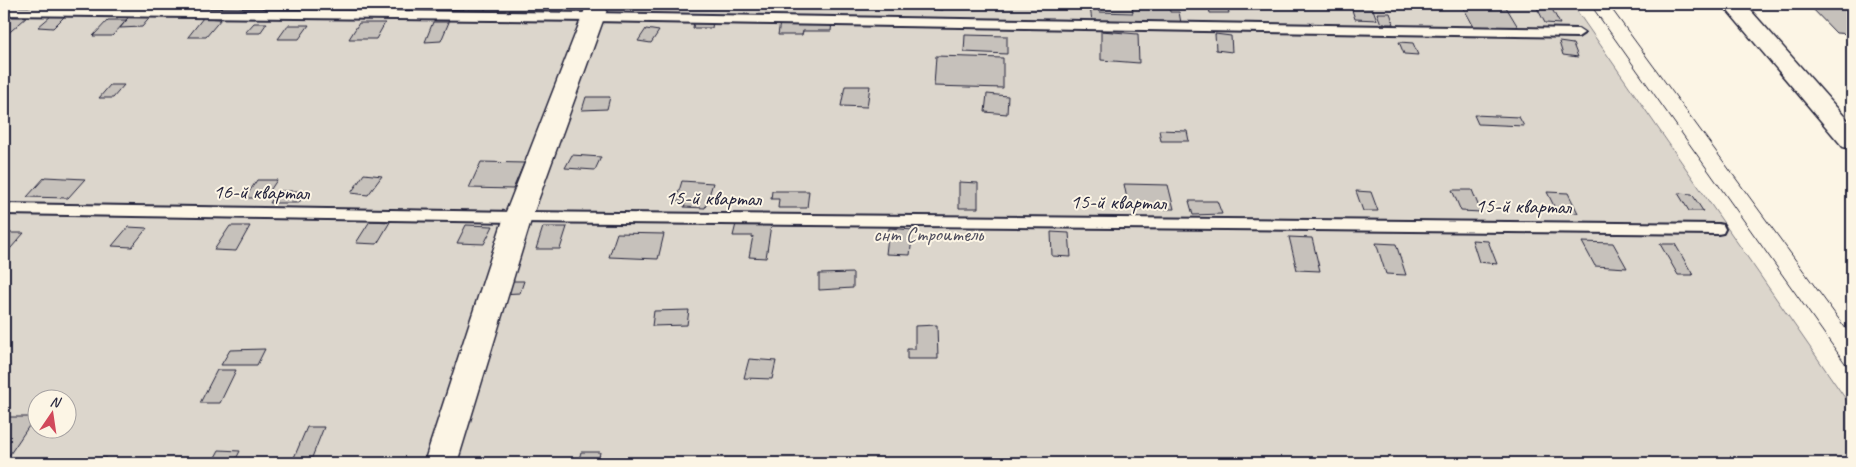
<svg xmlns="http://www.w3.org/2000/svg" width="1856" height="467" viewBox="0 0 1856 467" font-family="Caveat,sans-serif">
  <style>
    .green { fill: #dcd6cc; stroke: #7f7c84; fill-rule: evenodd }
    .building { fill: #c6c1bb; stroke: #22223b }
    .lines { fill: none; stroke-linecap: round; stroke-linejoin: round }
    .service-casing { stroke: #22223b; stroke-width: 4 }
    .minor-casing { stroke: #22223b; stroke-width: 3 }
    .tertiary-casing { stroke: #22223b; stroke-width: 3 }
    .service { fill: #fcf5e5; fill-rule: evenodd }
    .minor { fill: #fcf5e5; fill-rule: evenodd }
    .tertiary { fill: #fcf5e5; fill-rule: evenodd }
    .tram { stroke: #22223b; stroke-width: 1 }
    .labels { text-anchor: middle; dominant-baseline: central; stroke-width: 4; stroke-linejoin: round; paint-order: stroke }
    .street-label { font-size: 21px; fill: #22223b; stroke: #fcf5e5 }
    .park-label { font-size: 21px; fill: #504f5f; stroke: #fcf5e5 }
  </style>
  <rect width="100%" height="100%" fill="#fcf5e5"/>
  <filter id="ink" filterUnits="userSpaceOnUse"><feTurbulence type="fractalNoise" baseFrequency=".02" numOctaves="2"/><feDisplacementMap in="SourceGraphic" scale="10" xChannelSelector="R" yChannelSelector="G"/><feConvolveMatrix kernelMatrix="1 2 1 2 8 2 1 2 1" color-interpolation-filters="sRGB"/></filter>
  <g filter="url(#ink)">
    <!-- green -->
    <path class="green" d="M 4,4 L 1572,4 L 1852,408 L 1852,463 L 4,463 ZM 38,400 L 68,400 L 68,430 L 38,430 Z"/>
    <!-- building -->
    <path class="building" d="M 57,4 L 82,4 L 77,8 L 54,7 Z
      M 449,4 L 468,4 L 463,10 L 445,9 Z
      M 549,4 L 585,4 L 583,8 L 548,6 Z
      M 930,4 L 944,4 L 943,10 L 929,9 Z
      M 1154,4 L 1169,4 L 1170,12 L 1179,12 L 1181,23 L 1092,21 L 1090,7 L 1098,7 L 1099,12 L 1133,13 L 1132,6 L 1154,6 Z
      M 1208,4 L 1227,4 L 1229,13 L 1210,13 Z
      M 1344,4 L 1371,4 L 1377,20 L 1355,19 L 1350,4 Z
      M 1808,4 L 1852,4 L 1852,34 L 1836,33 Z
      M 472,5 L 487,7 L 483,12 L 468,11 Z
      M 1463,7 L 1506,7 L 1518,27 L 1474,27 Z
      M 1537,8 L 1552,9 L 1560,24 L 1545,23 Z
      M 1377,13 L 1390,13 L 1394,24 L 1381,24 Z
      M 130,15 L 152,15 L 142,27 L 120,28 Z
      M 51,16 L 65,16 L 53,28 L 38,27 Z
      M 6,17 L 27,17 L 4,37 L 4,19 Z
      M 203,18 L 221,19 L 206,37 L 188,37 Z
      M 108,20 L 127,20 L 112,36 L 93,36 Z
      M 694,21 L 713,21 L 712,28 L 693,28 Z
      M 433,22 L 449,22 L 441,41 L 425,42 Z
      M 780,22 L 832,22 L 831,31 L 803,31 L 802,35 L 778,35 Z
      M 254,23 L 267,23 L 260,33 L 245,33 Z
      M 359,23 L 385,23 L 376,39 L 349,39 Z
      M 288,25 L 309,25 L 299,39 L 278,39 Z
      M 646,29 L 659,31 L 651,43 L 638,41 Z
      M 1101,31 L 1138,34 L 1139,63 L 1101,60 Z
      M 1215,34 L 1231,36 L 1232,52 L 1216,50 Z
      M 965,35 L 1007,36 L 1007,54 L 964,52 Z
      M 1399,42 L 1413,43 L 1418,55 L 1404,54 Z
      M 1559,42 L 1573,44 L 1578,57 L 1563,55 Z
      M 936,56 L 1003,58 L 1003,88 L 934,86 Z
      M 110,85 L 124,85 L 113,98 L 99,98 Z
      M 845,86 L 870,86 L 867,107 L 841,106 Z
      M 987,94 L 1008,96 L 1007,114 L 985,112 Z
      M 586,97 L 610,97 L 607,109 L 582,110 Z
      M 1474,115 L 1519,117 L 1524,126 L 1478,124 Z
      M 1159,130 L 1187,131 L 1189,141 L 1161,141 Z
      M 572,155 L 601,157 L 595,170 L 565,168 Z
      M 481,162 L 524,163 L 513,189 L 469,188 Z
      M 364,174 L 382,176 L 368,195 L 351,193 Z
      M 45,177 L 85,179 L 68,198 L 27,197 Z
      M 257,180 L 277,180 L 265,198 L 245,198 Z
      M 682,181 L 713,183 L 705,208 L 684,207 L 686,201 L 676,201 Z
      M 959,182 L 978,183 L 978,208 L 959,208 Z
      M 1124,184 L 1168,185 L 1174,209 L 1129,209 Z
      M 1452,190 L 1472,190 L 1481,212 L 1461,211 Z
      M 277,191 L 305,191 L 299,203 L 270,203 Z
      M 772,191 L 809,191 L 807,208 L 778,208 L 779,199 L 771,199 Z
      M 1356,191 L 1371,192 L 1378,211 L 1363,211 Z
      M 1547,192 L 1568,193 L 1578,213 L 1557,212 Z
      M 1678,193 L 1692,194 L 1703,211 L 1689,211 Z
      M 1189,201 L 1217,201 L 1222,214 L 1193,215 Z
      M 370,221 L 390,222 L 377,244 L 356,243 Z
      M 736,224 L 771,225 L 766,258 L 749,257 L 753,236 L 733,236 Z
      M 466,225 L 493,226 L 484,244 L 457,243 Z
      M 230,226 L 250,226 L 236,251 L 214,250 Z
      M 128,227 L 147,228 L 132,247 L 112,246 Z
      M 543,227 L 567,227 L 560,249 L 536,249 Z
      M 889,228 L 913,230 L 910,255 L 886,254 Z
      M 1051,232 L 1069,233 L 1071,257 L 1052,256 Z
      M 4,233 L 24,233 L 4,256 Z
      M 617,233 L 664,234 L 658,259 L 609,257 Z
      M 1289,237 L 1312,238 L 1320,271 L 1297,270 Z
      M 1472,240 L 1488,241 L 1497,264 L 1479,262 Z
      M 1582,242 L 1613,243 L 1627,268 L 1595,266 Z
      M 1376,243 L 1396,244 L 1406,275 L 1386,274 Z
      M 1660,244 L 1675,244 L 1693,275 L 1678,275 Z
      M 853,273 L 853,288 L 819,290 L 819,274 Z
      M 504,281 L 524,281 L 520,293 L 500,294 Z
      M 689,310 L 687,325 L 652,326 L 654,311 Z
      M 937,325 L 938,359 L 907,359 L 907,349 L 915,349 L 915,326 Z
      M 265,349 L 257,365 L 221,365 L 230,350 Z
      M 749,359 L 776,361 L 772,379 L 744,378 Z
      M 217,370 L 236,370 L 220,403 L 200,403 Z
      M 4,417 L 35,417 L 4,463 Z
      M 307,427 L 324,427 L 311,460 L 293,460 Z
      M 219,450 L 240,451 L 234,463 L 212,463 Z
      M 581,452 L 600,452 L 598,463 L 578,463 Z
      M 81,458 L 106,458 L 103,463 L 78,463 Z
      M 475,460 L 496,460 L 495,463 L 474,463 Z"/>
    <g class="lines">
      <!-- service casing -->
      <g class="service-casing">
        <path id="service" d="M 4,7 L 592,13 L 1578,29 L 1584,33 L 1578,37 L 592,21 L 4,15 Z
          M 4,204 L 518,212 L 1718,224 L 1723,225 L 1725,229 L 1723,233 L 1718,234 L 518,222 L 4,214 Z"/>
      </g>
      <!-- minor casing -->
      <g class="minor-casing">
        <path id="minor" d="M 587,4 L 609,4 L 532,217 L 457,463 L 424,463 L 504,217 Z"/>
      </g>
      <!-- tertiary casing -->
      <g class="tertiary-casing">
        <path id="tertiary" d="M 1722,4 L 1745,4 L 1852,125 L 1852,149 L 1843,147 Z"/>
      </g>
      <!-- service -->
      <use href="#service" class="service"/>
      <!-- minor -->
      <use href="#minor" class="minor"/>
      <!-- tertiary -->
      <use href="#tertiary" class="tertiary"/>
      <!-- tram -->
      <path class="tram" d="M 1590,4 L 1852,373
        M 1608,4 L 1852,337"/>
    </g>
  </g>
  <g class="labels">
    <!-- street labels -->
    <g class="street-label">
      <text transform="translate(261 192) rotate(1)">16-й квартал</text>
      <text transform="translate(713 198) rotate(1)">15-й квартал</text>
      <text transform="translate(1118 202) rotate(1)">15-й квартал</text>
      <text transform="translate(1523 206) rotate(1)">15-й квартал</text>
    </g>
    <!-- park labels -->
    <g class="park-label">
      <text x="928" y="234">снт Строитель</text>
    </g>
  </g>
  <!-- margin -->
  <rect width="1856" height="467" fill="none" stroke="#fcf5e5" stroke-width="20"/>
  <rect x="10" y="10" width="1836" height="447" fill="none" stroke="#22223b" stroke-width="2" filter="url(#ink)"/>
  <!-- north arrow -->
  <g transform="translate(52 414) rotate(13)"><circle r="24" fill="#fcf5e5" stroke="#a5a1a1"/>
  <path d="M0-4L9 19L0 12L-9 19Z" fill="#d1495b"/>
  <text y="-8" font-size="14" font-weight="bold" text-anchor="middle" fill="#22223b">N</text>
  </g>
</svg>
